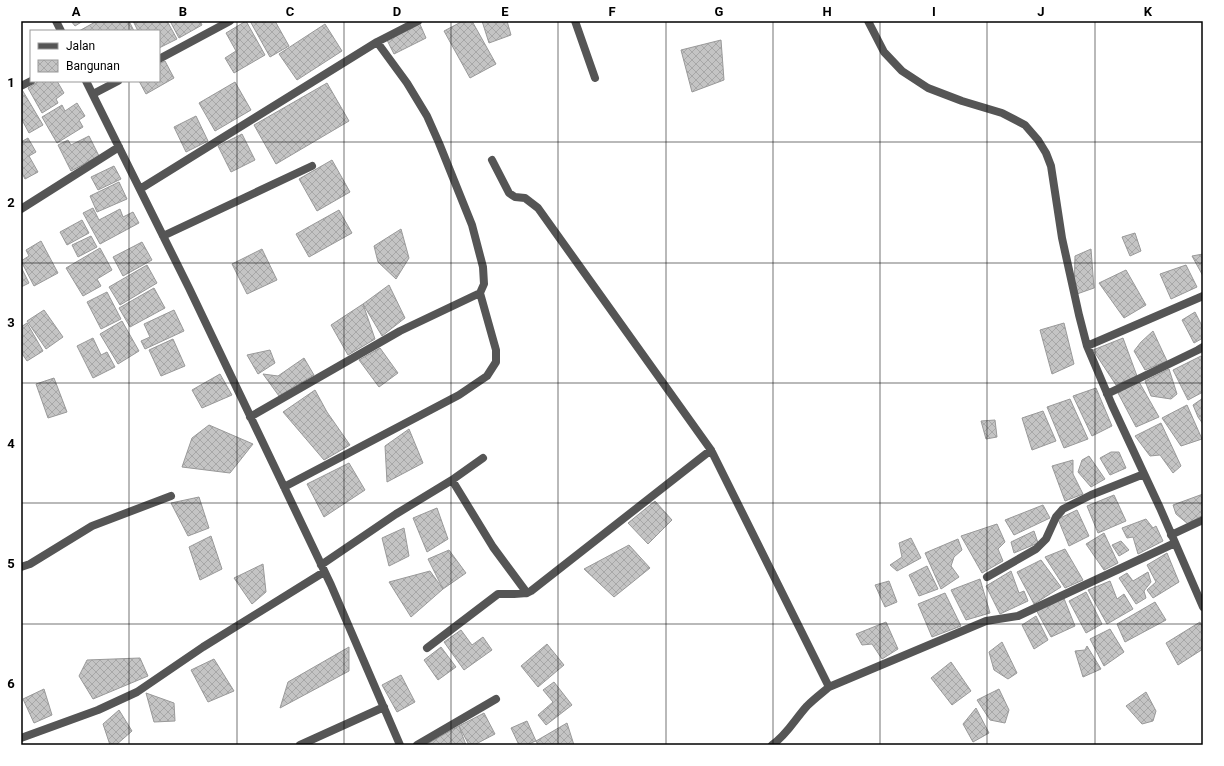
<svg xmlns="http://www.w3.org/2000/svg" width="1224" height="766" viewBox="0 0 1224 766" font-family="Roboto,sans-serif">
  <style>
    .building { fill: url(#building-cross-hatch); stroke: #999 }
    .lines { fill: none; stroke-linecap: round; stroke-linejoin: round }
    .street { stroke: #555; stroke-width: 8 }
    .grid { fill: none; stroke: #000; stroke-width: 1; stroke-opacity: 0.55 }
    .neatline { fill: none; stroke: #000; stroke-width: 1.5 }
    .grid-label { font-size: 13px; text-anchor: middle; font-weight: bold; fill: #000 }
  </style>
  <defs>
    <pattern id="building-cross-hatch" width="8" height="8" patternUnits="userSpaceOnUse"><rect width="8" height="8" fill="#c4c4c4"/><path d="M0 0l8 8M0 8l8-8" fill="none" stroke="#a7a7a7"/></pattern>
  </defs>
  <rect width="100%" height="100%" fill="#fff"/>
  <!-- building -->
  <path class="building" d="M 71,21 L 83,21 L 75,26 Z
    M 97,21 L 129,21 L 134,31 L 79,31 Z
    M 133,21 L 167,21 L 177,39 L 159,48 L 159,31 L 138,31 Z
    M 170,21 L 200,21 L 202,25 L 179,38 Z
    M 246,21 L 265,55 L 234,73 L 225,58 L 236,51 L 226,33 Z
    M 250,21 L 275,21 L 289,46 L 270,57 Z
    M 463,21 L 472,21 L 496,64 L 470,78 L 444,31 Z
    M 482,21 L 507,21 L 511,35 L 489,43 Z
    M 419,22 L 426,38 L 394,54 L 386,38 Z
    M 325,24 L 342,51 L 297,80 L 279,54 Z
    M 721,40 L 724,80 L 692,92 L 681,50 Z
    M 165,61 L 174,78 L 146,94 L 139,81 L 159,81 L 159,64 Z
    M 39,81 L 57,81 L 64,93 L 56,99 L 58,103 L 42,113 L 28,88 Z
    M 235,82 L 251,110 L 215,131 L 199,103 Z
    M 327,83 L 349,121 L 276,164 L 254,125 Z
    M 21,88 L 43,125 L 29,133 L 21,118 Z
    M 77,103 L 85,116 L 79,120 L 83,127 L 57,143 L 42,117 L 62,105 L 65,111 Z
    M 196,116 L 208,141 L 186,152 L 174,127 Z
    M 242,134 L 255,160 L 231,172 L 218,146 Z
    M 89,136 L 99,156 L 71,171 L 58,145 L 68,140 L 71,145 Z
    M 28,138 L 36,152 L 29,156 L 38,172 L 25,179 L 21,171 L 21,142 Z
    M 332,160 L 350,192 L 317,211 L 299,179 Z
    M 114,166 L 121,179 L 98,190 L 91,177 Z
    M 119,182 L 127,199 L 97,212 L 90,196 Z
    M 93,208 L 99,220 L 120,209 L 123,217 L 133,212 L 139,223 L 100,244 L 83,213 Z
    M 339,210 L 352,233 L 309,257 L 296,234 Z
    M 82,220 L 89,233 L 67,245 L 60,232 Z
    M 401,229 L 409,258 L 396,279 L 378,262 L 374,246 Z
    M 1135,233 L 1141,251 L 1130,256 L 1122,237 Z
    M 91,236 L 97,247 L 78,257 L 72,245 Z
    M 41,241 L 58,273 L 34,286 L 21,261 L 29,256 L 26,250 Z
    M 142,242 L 152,260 L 123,276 L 113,257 Z
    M 100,248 L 112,270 L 97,279 L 101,286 L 83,296 L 66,268 Z
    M 262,249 L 277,280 L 247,294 L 232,264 Z
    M 1091,249 L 1094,288 L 1074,295 L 1075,256 Z
    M 1203,254 L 1203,276 L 1192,256 Z
    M 147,265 L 157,283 L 120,305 L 109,287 Z
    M 1186,265 L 1197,287 L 1171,299 L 1160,274 Z
    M 21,267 L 29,283 L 21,287 Z
    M 1126,270 L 1146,305 L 1124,318 L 1099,283 Z
    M 389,285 L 405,318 L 382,336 L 363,304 Z
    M 154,288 L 165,308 L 130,327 L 119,308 Z
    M 107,292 L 121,319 L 101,329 L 87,302 Z
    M 363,304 L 375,339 L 348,355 L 331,325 Z
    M 44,310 L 63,337 L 46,349 L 27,321 Z
    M 174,310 L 184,331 L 145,349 L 141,341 L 150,337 L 144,324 Z
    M 1195,312 L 1203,328 L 1203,338 L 1194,343 L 1182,320 Z
    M 122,321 L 139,351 L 118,364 L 100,334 Z
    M 27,323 L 43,351 L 27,361 L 21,352 L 21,327 Z
    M 1064,323 L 1074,364 L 1052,374 L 1040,330 Z
    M 1153,331 L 1167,361 L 1145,370 L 1134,351 L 1141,342 Z
    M 93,338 L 101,355 L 107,352 L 115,367 L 93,378 L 77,346 Z
    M 1123,338 L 1137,376 L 1116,385 L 1093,350 Z
    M 173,339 L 185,366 L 161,376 L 149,350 Z
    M 380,348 L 398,373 L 379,387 L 359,360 Z
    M 270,350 L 275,363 L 258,374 L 247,355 Z
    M 1201,356 L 1203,359 L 1203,392 L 1188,400 L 1173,370 Z
    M 304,358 L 314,375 L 279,396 L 263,374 L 278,376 Z
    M 1169,369 L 1177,394 L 1171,399 L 1151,396 L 1145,381 Z
    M 220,374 L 232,395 L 202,408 L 192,390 Z
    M 54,378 L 67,412 L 48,418 L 36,384 Z
    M 1138,380 L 1159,417 L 1136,427 L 1118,393 Z
    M 1096,388 L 1112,426 L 1092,436 L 1073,396 Z
    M 315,390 L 327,412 L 350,445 L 324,460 L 283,412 Z
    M 1203,398 L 1203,424 L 1198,417 L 1193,405 Z
    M 1070,399 L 1088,439 L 1064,448 L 1047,407 Z
    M 1187,405 L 1202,439 L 1181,446 L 1162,418 Z
    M 1043,411 L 1056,441 L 1032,450 L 1022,418 Z
    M 995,420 L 997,437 L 986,439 L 981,421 Z
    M 1161,423 L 1181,466 L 1173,473 L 1160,455 L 1150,456 L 1135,436 Z
    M 209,425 L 253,444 L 230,473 L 182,467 L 192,438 Z
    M 409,429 L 423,463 L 387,482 L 385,446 Z
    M 1111,452 L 1119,452 L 1126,468 L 1110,475 L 1100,458 Z
    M 1089,456 L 1105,479 L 1091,487 L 1078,472 L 1082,460 Z
    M 1073,460 L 1073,474 L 1083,494 L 1065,501 L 1052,466 Z
    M 349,463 L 365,490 L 324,517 L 307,484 Z
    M 1203,494 L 1203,515 L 1188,524 L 1176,514 L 1173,505 Z
    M 1114,495 L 1126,521 L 1098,533 L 1087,506 Z
    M 199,497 L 209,528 L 188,536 L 171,503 Z
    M 655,501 L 672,520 L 648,544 L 628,523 Z
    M 1043,505 L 1050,518 L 1014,535 L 1005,520 Z
    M 437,508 L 448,539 L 427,552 L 413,518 Z
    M 1077,510 L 1089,536 L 1069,546 L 1058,519 Z
    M 1146,519 L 1153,528 L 1156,526 L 1163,541 L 1138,554 L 1133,537 L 1127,538 L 1122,528 Z
    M 997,524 L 1005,542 L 998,549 L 1003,561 L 982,573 L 961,536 Z
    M 404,528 L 409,556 L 389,566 L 382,538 Z
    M 1034,531 L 1038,543 L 1014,553 L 1011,542 Z
    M 1104,533 L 1118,563 L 1104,570 L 1086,544 Z
    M 211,536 L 222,569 L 200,580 L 189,547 Z
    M 911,538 L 921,558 L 897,571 L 890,565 L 902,557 L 899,543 Z
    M 958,539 L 962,550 L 954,557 L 951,566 L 959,577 L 941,589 L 925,553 Z
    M 1121,541 L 1129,550 L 1119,556 L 1112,545 Z
    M 629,545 L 650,568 L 614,597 L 584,569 Z
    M 1065,549 L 1083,580 L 1065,588 L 1045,557 Z
    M 449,550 L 466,573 L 443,589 L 428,559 Z
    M 1167,553 L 1179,582 L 1153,598 L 1147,590 L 1156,582 L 1147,565 Z
    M 1041,560 L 1061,587 L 1034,604 L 1017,572 Z
    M 263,564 L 266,592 L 252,604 L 234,578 Z
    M 927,566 L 938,589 L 919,596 L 909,575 Z
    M 430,571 L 443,589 L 411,617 L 389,582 Z
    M 1011,571 L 1019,593 L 1024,591 L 1028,601 L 1000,614 L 986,586 Z
    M 1148,572 L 1151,582 L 1144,591 L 1146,598 L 1136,604 L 1119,578 L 1127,573 L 1133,581 Z
    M 980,579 L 990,613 L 966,620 L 951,590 Z
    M 889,581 L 897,602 L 885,607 L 875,585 Z
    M 1110,581 L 1117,599 L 1124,594 L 1133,609 L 1107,624 L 1088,590 Z
    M 1086,592 L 1102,624 L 1086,633 L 1069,601 Z
    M 945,593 L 961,626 L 932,637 L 918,604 Z
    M 1063,596 L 1075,626 L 1051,637 L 1035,608 Z
    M 1155,602 L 1166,620 L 1125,642 L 1117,624 Z
    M 1036,616 L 1048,640 L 1034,649 L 1022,625 Z
    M 886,622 L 898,649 L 882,659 L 872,644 L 862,645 L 856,634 Z
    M 1200,622 L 1203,629 L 1203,649 L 1178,665 L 1166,643 Z
    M 1110,629 L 1124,652 L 1104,666 L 1090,639 Z
    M 461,630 L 472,645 L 483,637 L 492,650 L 464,670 L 444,642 Z
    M 1002,642 L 1017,673 L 1008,679 L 994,670 L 989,652 Z
    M 547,644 L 564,665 L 538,687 L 521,666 Z
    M 1087,646 L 1101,669 L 1083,677 L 1075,651 L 1085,650 Z
    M 349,647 L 349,671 L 280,708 L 288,682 Z
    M 441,647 L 456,667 L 438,680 L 424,660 Z
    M 140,658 L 148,676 L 93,699 L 79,676 L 87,660 Z
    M 214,659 L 234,691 L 208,702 L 191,670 Z
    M 951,662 L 971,691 L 952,705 L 931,678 Z
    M 401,675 L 415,702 L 397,712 L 382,685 Z
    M 554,682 L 572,705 L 546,725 L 538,715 L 553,702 L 543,690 Z
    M 44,689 L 52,715 L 34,723 L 23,699 Z
    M 999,689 L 1009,710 L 1005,723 L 990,720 L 977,700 Z
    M 1146,692 L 1156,711 L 1153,721 L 1142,724 L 1126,706 Z
    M 146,693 L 174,703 L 175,721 L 154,722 Z
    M 976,708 L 989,733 L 973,742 L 963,724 Z
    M 119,710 L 132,731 L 116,745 L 110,745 L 103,724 Z
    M 484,713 L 495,734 L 474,745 L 469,745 L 459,726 Z
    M 527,721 L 536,741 L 526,745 L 519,745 L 511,728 Z
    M 567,723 L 574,745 L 538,745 L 536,741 Z
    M 459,726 L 466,745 L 425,745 Z"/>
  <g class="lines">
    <!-- street -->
    <path class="street" d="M 56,21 L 61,31
      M 575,21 L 595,78
      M 868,21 L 884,52 L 902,71 L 928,88 L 962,101 L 1002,113 L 1025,125 L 1038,140 L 1046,153 L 1051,166 L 1062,238 L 1079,315 L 1087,346 L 1112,405 L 1160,508 L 1203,607
      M 159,59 L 230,21
      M 86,81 L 189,288 L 331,585 L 400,745
      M 21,86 L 31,81
      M 93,94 L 118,81
      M 492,160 L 509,193 L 515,197 L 525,198 L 538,208 L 711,450 L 829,687
      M 140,189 L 377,42 L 418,21
      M 21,209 L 119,147
      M 163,236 L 312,166
      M 1087,346 L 1203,296
      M 1107,394 L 1198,350 L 1203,347
      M 250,417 L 400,331 L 480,293 L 484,284 L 483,267 L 472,225 L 439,143 L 427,116 L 407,83 L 377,42
      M 452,480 L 493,547 L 527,593
      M 284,487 L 459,395 L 487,376 L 496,362 L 496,350 L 480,293
      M 1171,535 L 1203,520
      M 321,565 L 396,514 L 452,480 L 483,458
      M 21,567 L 30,564 L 92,526 L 171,496
      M 987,577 L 1036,549 L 1046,539 L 1056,517 L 1063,509 L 1091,495 L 1144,474
      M 427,648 L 498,594 L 514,594 L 527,593 L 531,591 L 711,450
      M 21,738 L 98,710 L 137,692 L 203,647 L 324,572
      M 300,745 L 384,707
      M 417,745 L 496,699
      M 772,745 C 787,735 795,719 807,706 C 814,699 822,693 829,687 L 986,621 L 1018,616 L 1175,543"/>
  </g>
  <!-- grid -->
  <path class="grid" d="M 129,21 L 129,31M 237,21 L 237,745M 344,21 L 344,745M 451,21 L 451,745M 558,21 L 558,745M 666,21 L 666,745M 773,21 L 773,745M 880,21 L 880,745M 987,21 L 987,745M 1095,21 L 1095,745M 129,81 L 129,745M 21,142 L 1203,142M 21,263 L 1203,263M 21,383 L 1203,383M 21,503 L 1203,503M 21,624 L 1203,624"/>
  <!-- border -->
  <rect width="1224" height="766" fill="none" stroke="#ffffff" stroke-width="44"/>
  <!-- legend -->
  <rect x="30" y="30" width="130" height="52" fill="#ffffff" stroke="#999999"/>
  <rect x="38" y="43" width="20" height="6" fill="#555555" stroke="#999999"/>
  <text x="66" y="50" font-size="12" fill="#000000">Jalan</text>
  <rect x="38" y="60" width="20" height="12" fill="url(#building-cross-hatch)" stroke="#999999"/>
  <text x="66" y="70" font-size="12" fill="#000000">Bangunan</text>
  <rect x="22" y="22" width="1180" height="722" class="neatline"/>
  <g class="grid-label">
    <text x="76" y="16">A</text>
    <text x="183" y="16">B</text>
    <text x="290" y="16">C</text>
    <text x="397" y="16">D</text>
    <text x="505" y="16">E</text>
    <text x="612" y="16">F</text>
    <text x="719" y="16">G</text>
    <text x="827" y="16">H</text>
    <text x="934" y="16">I</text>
    <text x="1041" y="16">J</text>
    <text x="1148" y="16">K</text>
    <text x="11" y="87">1</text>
    <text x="11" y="207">2</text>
    <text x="11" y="327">3</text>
    <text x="11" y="448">4</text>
    <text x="11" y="568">5</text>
    <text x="11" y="688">6</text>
  </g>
</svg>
